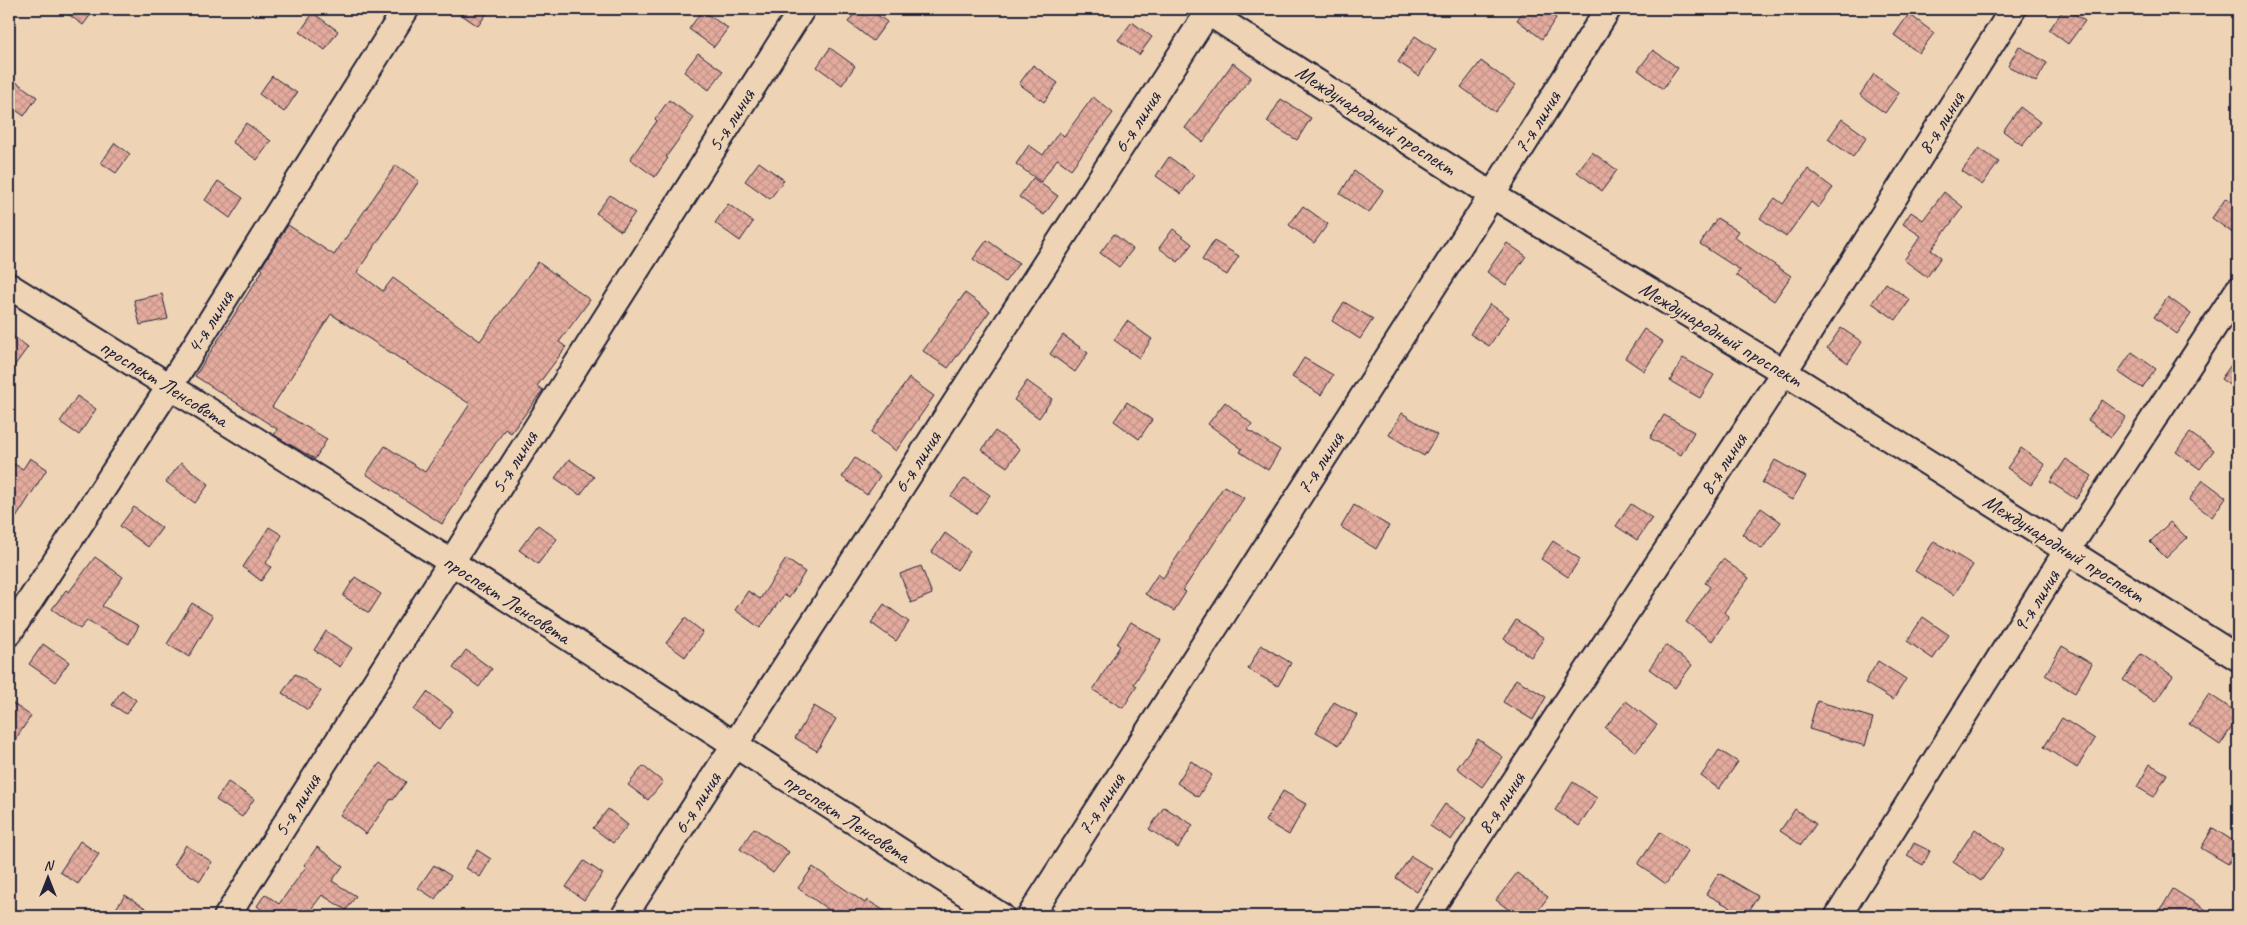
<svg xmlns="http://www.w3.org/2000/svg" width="2247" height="925" viewBox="0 0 2247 925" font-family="Caveat,sans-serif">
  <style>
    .building { fill: url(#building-cross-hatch); stroke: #22223b }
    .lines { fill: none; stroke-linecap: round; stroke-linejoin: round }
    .minor-casing { stroke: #22223b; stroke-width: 29 }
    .minor { stroke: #eed4b5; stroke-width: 25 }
    .labels { text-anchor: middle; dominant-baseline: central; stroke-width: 4; stroke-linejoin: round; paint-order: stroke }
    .street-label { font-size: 21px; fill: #22223b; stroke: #eed4b5 }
  </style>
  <defs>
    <pattern id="building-cross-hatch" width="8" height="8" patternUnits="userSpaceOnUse" patternTransform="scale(1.25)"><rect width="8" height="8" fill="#e4ab9e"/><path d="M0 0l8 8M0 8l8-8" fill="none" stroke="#c39389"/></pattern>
  </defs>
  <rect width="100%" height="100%" fill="#eed4b5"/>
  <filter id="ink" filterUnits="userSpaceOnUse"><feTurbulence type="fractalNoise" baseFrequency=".02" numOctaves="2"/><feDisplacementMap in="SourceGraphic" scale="10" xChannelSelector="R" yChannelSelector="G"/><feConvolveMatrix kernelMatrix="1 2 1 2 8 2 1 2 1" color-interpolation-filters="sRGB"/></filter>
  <g filter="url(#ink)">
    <!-- building -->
    <path class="building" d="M 61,9 L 95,9 L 83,25 Z
      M 453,9 L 490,9 L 478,26 Z
      M 858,9 L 869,9 L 887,22 L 873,41 L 848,22 Z
      M 1525,9 L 1543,9 L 1556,18 L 1542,39 L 1517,20 Z
      M 2064,9 L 2068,9 L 2085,21 L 2068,44 L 2049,30 Z
      M 702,11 L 728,28 L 714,47 L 689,29 Z
      M 313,13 L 338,31 L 325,50 L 300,32 Z
      M 1909,14 L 1934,33 L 1919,53 L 1894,35 Z
      M 1132,22 L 1152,37 L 1139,55 L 1118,40 Z
      M 1415,36 L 1436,50 L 1419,76 L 1398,62 Z
      M 2019,46 L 2047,63 L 2036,82 L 2008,66 Z
      M 830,48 L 855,66 L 842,85 L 817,67 Z
      M 1653,50 L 1678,68 L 1663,89 L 1638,70 Z
      M 698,53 L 723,71 L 709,90 L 684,72 Z
      M 1481,61 L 1515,86 L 1495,112 L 1461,87 Z
      M 1233,63 L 1251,77 L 1203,142 L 1185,128 Z
      M 1033,65 L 1058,83 L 1044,102 L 1019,84 Z
      M 1874,74 L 1899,93 L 1885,113 L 1860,95 Z
      M 272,76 L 297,93 L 284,112 L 259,94 Z
      M 9,77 L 37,97 L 24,116 L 9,105 Z
      M 1093,97 L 1113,113 L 1071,169 L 1057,159 L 1041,182 L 1016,164 L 1029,145 L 1043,155 L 1059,132 L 1064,136 Z
      M 1281,99 L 1311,118 L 1297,140 L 1267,122 Z
      M 669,100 L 694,118 L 666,157 L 668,158 L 655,177 L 630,159 L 657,121 L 655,119 Z
      M 2020,107 L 2040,122 L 2022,145 L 2003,131 Z
      M 1842,119 L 1867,137 L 1853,157 L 1828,139 Z
      M 246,123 L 271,141 L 257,160 L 232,142 Z
      M 115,143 L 130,154 L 116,173 L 101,163 Z
      M 1979,148 L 1999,162 L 1982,185 L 1962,171 Z
      M 1592,152 L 1617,170 L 1602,191 L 1577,172 Z
      M 1169,157 L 1194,175 L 1181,194 L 1156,176 Z
      M 759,162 L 784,180 L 770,199 L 745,181 Z
      M 396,165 L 419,181 L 357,272 L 383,291 L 393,278 L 480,341 L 538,262 L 590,300 L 559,342 L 566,347 L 537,386 L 543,390 L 511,433 L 505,429 L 442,524 L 366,474 L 385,446 L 425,472 L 470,404 L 331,314 L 272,407 L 327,439 L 315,459 L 274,435 L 277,429 L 195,376 L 263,270 L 261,268 L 288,225 L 334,255 Z
      M 1808,169 L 1833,188 L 1818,208 L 1811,202 L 1786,237 L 1760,218 L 1775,198 L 1783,204 Z
      M 1354,171 L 1383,190 L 1369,213 L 1340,194 Z
      M 1033,178 L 1058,196 L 1044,215 L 1019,197 Z
      M 218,181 L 243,198 L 230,218 L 205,200 Z
      M 1944,192 L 1963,207 L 1931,250 L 1941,257 L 1927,277 L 1904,260 L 1921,236 L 1903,224 L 1911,212 L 1923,220 Z
      M 610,195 L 635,213 L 621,231 L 596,213 Z
      M 2226,198 L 2238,207 L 2238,237 L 2212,218 Z
      M 728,204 L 753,222 L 740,241 L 715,223 Z
      M 1303,206 L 1328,224 L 1314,243 L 1289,225 Z
      M 1717,218 L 1738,231 L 1734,237 L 1791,276 L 1774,301 L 1736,275 L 1740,270 L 1700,244 Z
      M 1173,229 L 1192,244 L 1178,262 L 1159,248 Z
      M 1114,234 L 1133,249 L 1119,267 L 1100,253 Z
      M 987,240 L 1019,263 L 1005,282 L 973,259 Z
      M 1214,241 L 1239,256 L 1227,275 L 1202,260 Z
      M 1507,243 L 1526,256 L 1506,285 L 1487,272 Z
      M 1886,283 L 1910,300 L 1896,320 L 1872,303 Z
      M 965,293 L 990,311 L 948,368 L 923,351 Z
      M 162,294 L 168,319 L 140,325 L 134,300 Z
      M 2168,297 L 2191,314 L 2177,334 L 2154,317 Z
      M 1344,302 L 1373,319 L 1360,339 L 1332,321 Z
      M 1490,304 L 1509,317 L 1489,346 L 1470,334 Z
      M 1127,321 L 1152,339 L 1139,358 L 1114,340 Z
      M 1841,328 L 1862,342 L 1848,363 L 1827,348 Z
      M 1644,329 L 1663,342 L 1644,371 L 1625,358 Z
      M 9,333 L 28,347 L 9,373 Z
      M 1063,335 L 1088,353 L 1075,372 L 1050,354 Z
      M 2132,352 L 2156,369 L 2142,388 L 2118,372 Z
      M 2238,355 L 2238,391 L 2221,379 Z
      M 1304,358 L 1333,375 L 1321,395 L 1292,377 Z
      M 1683,358 L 1714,375 L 1700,398 L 1670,381 Z
      M 909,378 L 934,396 L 896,451 L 871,433 Z
      M 1027,381 L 1052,399 L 1039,418 L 1014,400 Z
      M 77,396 L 96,409 L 79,435 L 60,422 Z
      M 2102,400 L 2126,417 L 2111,437 L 2088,420 Z
      M 1127,402 L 1152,420 L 1139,439 L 1114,421 Z
      M 1225,402 L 1252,424 L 1248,430 L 1280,450 L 1268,470 L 1240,452 L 1242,449 L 1208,424 Z
      M 1402,413 L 1437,435 L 1424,456 L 1389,435 Z
      M 1664,415 L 1694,432 L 1681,455 L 1650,438 Z
      M 995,431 L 1020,449 L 1007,467 L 982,450 Z
      M 2190,433 L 2214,450 L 2200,469 L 2176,452 Z
      M 2021,448 L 2045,465 L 2031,485 L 2007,468 Z
      M 30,458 L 47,469 L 9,529 L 9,472 L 14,464 L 23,469 Z
      M 855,458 L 880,476 L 867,495 L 842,477 Z
      M 569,459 L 594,477 L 580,495 L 555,478 Z
      M 2066,459 L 2092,476 L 2076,499 L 2050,482 Z
      M 1775,460 L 1806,477 L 1792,500 L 1762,483 Z
      M 181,463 L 209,484 L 195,503 L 166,482 Z
      M 965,478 L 990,495 L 976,514 L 951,496 Z
      M 2203,480 L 2226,497 L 2212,517 L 2189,500 Z
      M 1224,486 L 1244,498 L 1183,590 L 1186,592 L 1174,611 L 1145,594 L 1158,574 L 1163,578 Z
      M 1631,504 L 1652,518 L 1637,540 L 1616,526 Z
      M 1354,505 L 1389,526 L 1376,549 L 1341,527 Z
      M 134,507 L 162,528 L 148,547 L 120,526 Z
      M 1761,508 L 1781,522 L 1762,549 L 1742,534 Z
      M 2170,522 L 2187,538 L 2166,558 L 2150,542 Z
      M 538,525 L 557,539 L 538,564 L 519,550 Z
      M 269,527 L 282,535 L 266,563 L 271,567 L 261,581 L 243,567 Z
      M 945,533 L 970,551 L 957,570 L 932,552 Z
      M 1553,541 L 1580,559 L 1568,577 L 1541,559 Z
      M 1934,541 L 1973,565 L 1954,595 L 1915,571 Z
      M 95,557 L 123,577 L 102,606 L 139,626 L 129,644 L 87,621 L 80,629 L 52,609 L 66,590 L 69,592 Z
      M 786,559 L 805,572 L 789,598 L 784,595 L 760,628 L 735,610 L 748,591 L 760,599 Z
      M 1723,559 L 1749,578 L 1724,612 L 1729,616 L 1712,641 L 1686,622 L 1710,587 L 1705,583 Z
      M 921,566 L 932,594 L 911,603 L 900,574 Z
      M 355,577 L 381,594 L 369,613 L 343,596 Z
      M 192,603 L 213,616 L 189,657 L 167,644 Z
      M 884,604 L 909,622 L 896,641 L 871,623 Z
      M 1923,617 L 1949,635 L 1933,659 L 1907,641 Z
      M 685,618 L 703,632 L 685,657 L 666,643 Z
      M 1516,620 L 1544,638 L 1531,657 L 1504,639 Z
      M 1131,622 L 1161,640 L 1134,684 L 1137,686 L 1123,708 L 1093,690 L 1120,646 L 1117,644 Z
      M 326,631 L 352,648 L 340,667 L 314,650 Z
      M 43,644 L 69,662 L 55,682 L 29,664 Z
      M 1261,645 L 1291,663 L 1278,686 L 1248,669 Z
      M 1666,645 L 1692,665 L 1675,688 L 1649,669 Z
      M 2062,646 L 2092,664 L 2075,693 L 2045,675 Z
      M 466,650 L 492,669 L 479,687 L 453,668 Z
      M 2141,654 L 2173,676 L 2155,702 L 2123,680 Z
      M 1878,661 L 1906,679 L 1893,700 L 1865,683 Z
      M 295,674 L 321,691 L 308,710 L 282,693 Z
      M 1516,679 L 1546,697 L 1533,720 L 1503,702 Z
      M 122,690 L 136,700 L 126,714 L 112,705 Z
      M 427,692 L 453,711 L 440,729 L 414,710 Z
      M 2209,694 L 2238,713 L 2238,718 L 2220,745 L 2189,724 Z
      M 9,701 L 31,716 L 9,749 Z
      M 1626,701 L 1657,725 L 1636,752 L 1605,728 Z
      M 1817,701 L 1873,718 L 1865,746 L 1809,729 Z
      M 1334,702 L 1357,715 L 1339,745 L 1316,732 Z
      M 814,706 L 836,719 L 817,751 L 795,738 Z
      M 2062,718 L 2095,739 L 2077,768 L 2044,747 Z
      M 1478,739 L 1503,757 L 1482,787 L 1457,768 Z
      M 1719,750 L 1738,762 L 1719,789 L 1701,776 Z
      M 1191,761 L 1212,775 L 1198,797 L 1177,783 Z
      M 380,763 L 406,782 L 393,800 L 391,799 L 366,834 L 340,815 Z
      M 2150,764 L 2167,774 L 2154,797 L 2137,787 Z
      M 643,766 L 663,782 L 648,800 L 628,785 Z
      M 228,782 L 254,799 L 242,817 L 216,800 Z
      M 1573,782 L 1597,798 L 1579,826 L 1555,810 Z
      M 1283,791 L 1306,804 L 1289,835 L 1265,821 Z
      M 1445,804 L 1466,818 L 1451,840 L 1430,826 Z
      M 1164,807 L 1193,825 L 1178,848 L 1149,829 Z
      M 608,809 L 628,825 L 613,843 L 593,828 Z
      M 1795,809 L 1816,824 L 1801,845 L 1780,831 Z
      M 754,828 L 789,852 L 773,873 L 740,849 Z
      M 2213,828 L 2238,844 L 2238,848 L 2228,864 L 2201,848 Z
      M 1975,829 L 2004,849 L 1981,881 L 1953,862 Z
      M 1660,832 L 1688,851 L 1666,884 L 1638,864 Z
      M 80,841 L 99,854 L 78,884 L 60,872 Z
      M 1914,843 L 1930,851 L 1923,865 L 1907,856 Z
      M 186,845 L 212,862 L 200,881 L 174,865 Z
      M 317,847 L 343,866 L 332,881 L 356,896 L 346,910 L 322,895 L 306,916 L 270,916 L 257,906 L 265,894 L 279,904 L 306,867 L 304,865 Z
      M 477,850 L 491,859 L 480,877 L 466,868 Z
      M 1411,856 L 1432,869 L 1417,892 L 1396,878 Z
      M 584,861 L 603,874 L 584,900 L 566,887 Z
      M 434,865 L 451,876 L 435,899 L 418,888 Z
      M 813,867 L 865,903 L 867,900 L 893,916 L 837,916 L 798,888 Z
      M 1517,873 L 1548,897 L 1534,916 L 1517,916 L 1496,900 Z
      M 1719,873 L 1758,896 L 1746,916 L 1706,894 Z
      M 2173,889 L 2216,916 L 2172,916 L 2161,909 Z
      M 125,895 L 158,916 L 111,916 Z"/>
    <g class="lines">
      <!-- minor casing -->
      <g class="minor-casing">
        <path id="minor" d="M 1203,9 L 1492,195 L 1784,372 L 2238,658
          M 9,286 L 451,562 L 1001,916
          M 9,633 L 170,386 L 406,9
          M 227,916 L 802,9
          M 624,916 L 1210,9
          M 1030,916 L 1492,195 L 1608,9
          M 1426,916 L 1784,372 L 2013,9
          M 1838,916 L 2068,549 L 2238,290"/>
      </g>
      <!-- minor -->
      <use href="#minor" class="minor"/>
    </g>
  </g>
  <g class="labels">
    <!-- street labels -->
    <g class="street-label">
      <text transform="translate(731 120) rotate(-58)">5-я линия</text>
      <text transform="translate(1376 120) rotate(33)">Международный проспект</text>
      <text transform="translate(1137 122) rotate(-57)">6-я линия</text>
      <text transform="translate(1537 122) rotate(-58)">7-я линия</text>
      <text transform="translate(1941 123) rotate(-58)">8-я линия</text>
      <text transform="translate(210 322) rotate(-58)">4-я линия</text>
      <text transform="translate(1721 334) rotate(31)">Международный проспект</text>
      <text transform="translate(164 383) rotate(32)">проспект Ленсовета</text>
      <text transform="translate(514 462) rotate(-58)">5-я линия</text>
      <text transform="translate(917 462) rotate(-57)">6-я линия</text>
      <text transform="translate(1320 463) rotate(-57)">7-я линия</text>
      <text transform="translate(1723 464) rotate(-57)">8-я линия</text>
      <text transform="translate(2064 548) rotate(32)">Международный проспект</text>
      <text transform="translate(507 599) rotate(33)">проспект Ленсовета</text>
      <text transform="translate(2036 601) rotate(-58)">9-я линия</text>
      <text transform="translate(697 803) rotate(-57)">6-я линия</text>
      <text transform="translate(1501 803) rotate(-57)">8-я линия</text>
      <text transform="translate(1101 804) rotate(-57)">7-я линия</text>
      <text transform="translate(297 805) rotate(-58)">5-я линия</text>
      <text transform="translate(847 818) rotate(33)">проспект Ленсовета</text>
    </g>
  </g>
  <!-- margin -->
  <rect width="2247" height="925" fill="none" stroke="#eed4b5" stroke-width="30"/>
  <rect x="15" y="15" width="2217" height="895" fill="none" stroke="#22223b" stroke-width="2" filter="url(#ink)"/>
  <!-- north arrow -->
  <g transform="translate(48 878)" stroke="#eed4b5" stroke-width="4" paint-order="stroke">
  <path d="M0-4L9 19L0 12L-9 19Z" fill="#22223b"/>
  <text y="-8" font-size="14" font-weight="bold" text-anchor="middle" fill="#22223b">N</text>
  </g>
</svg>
